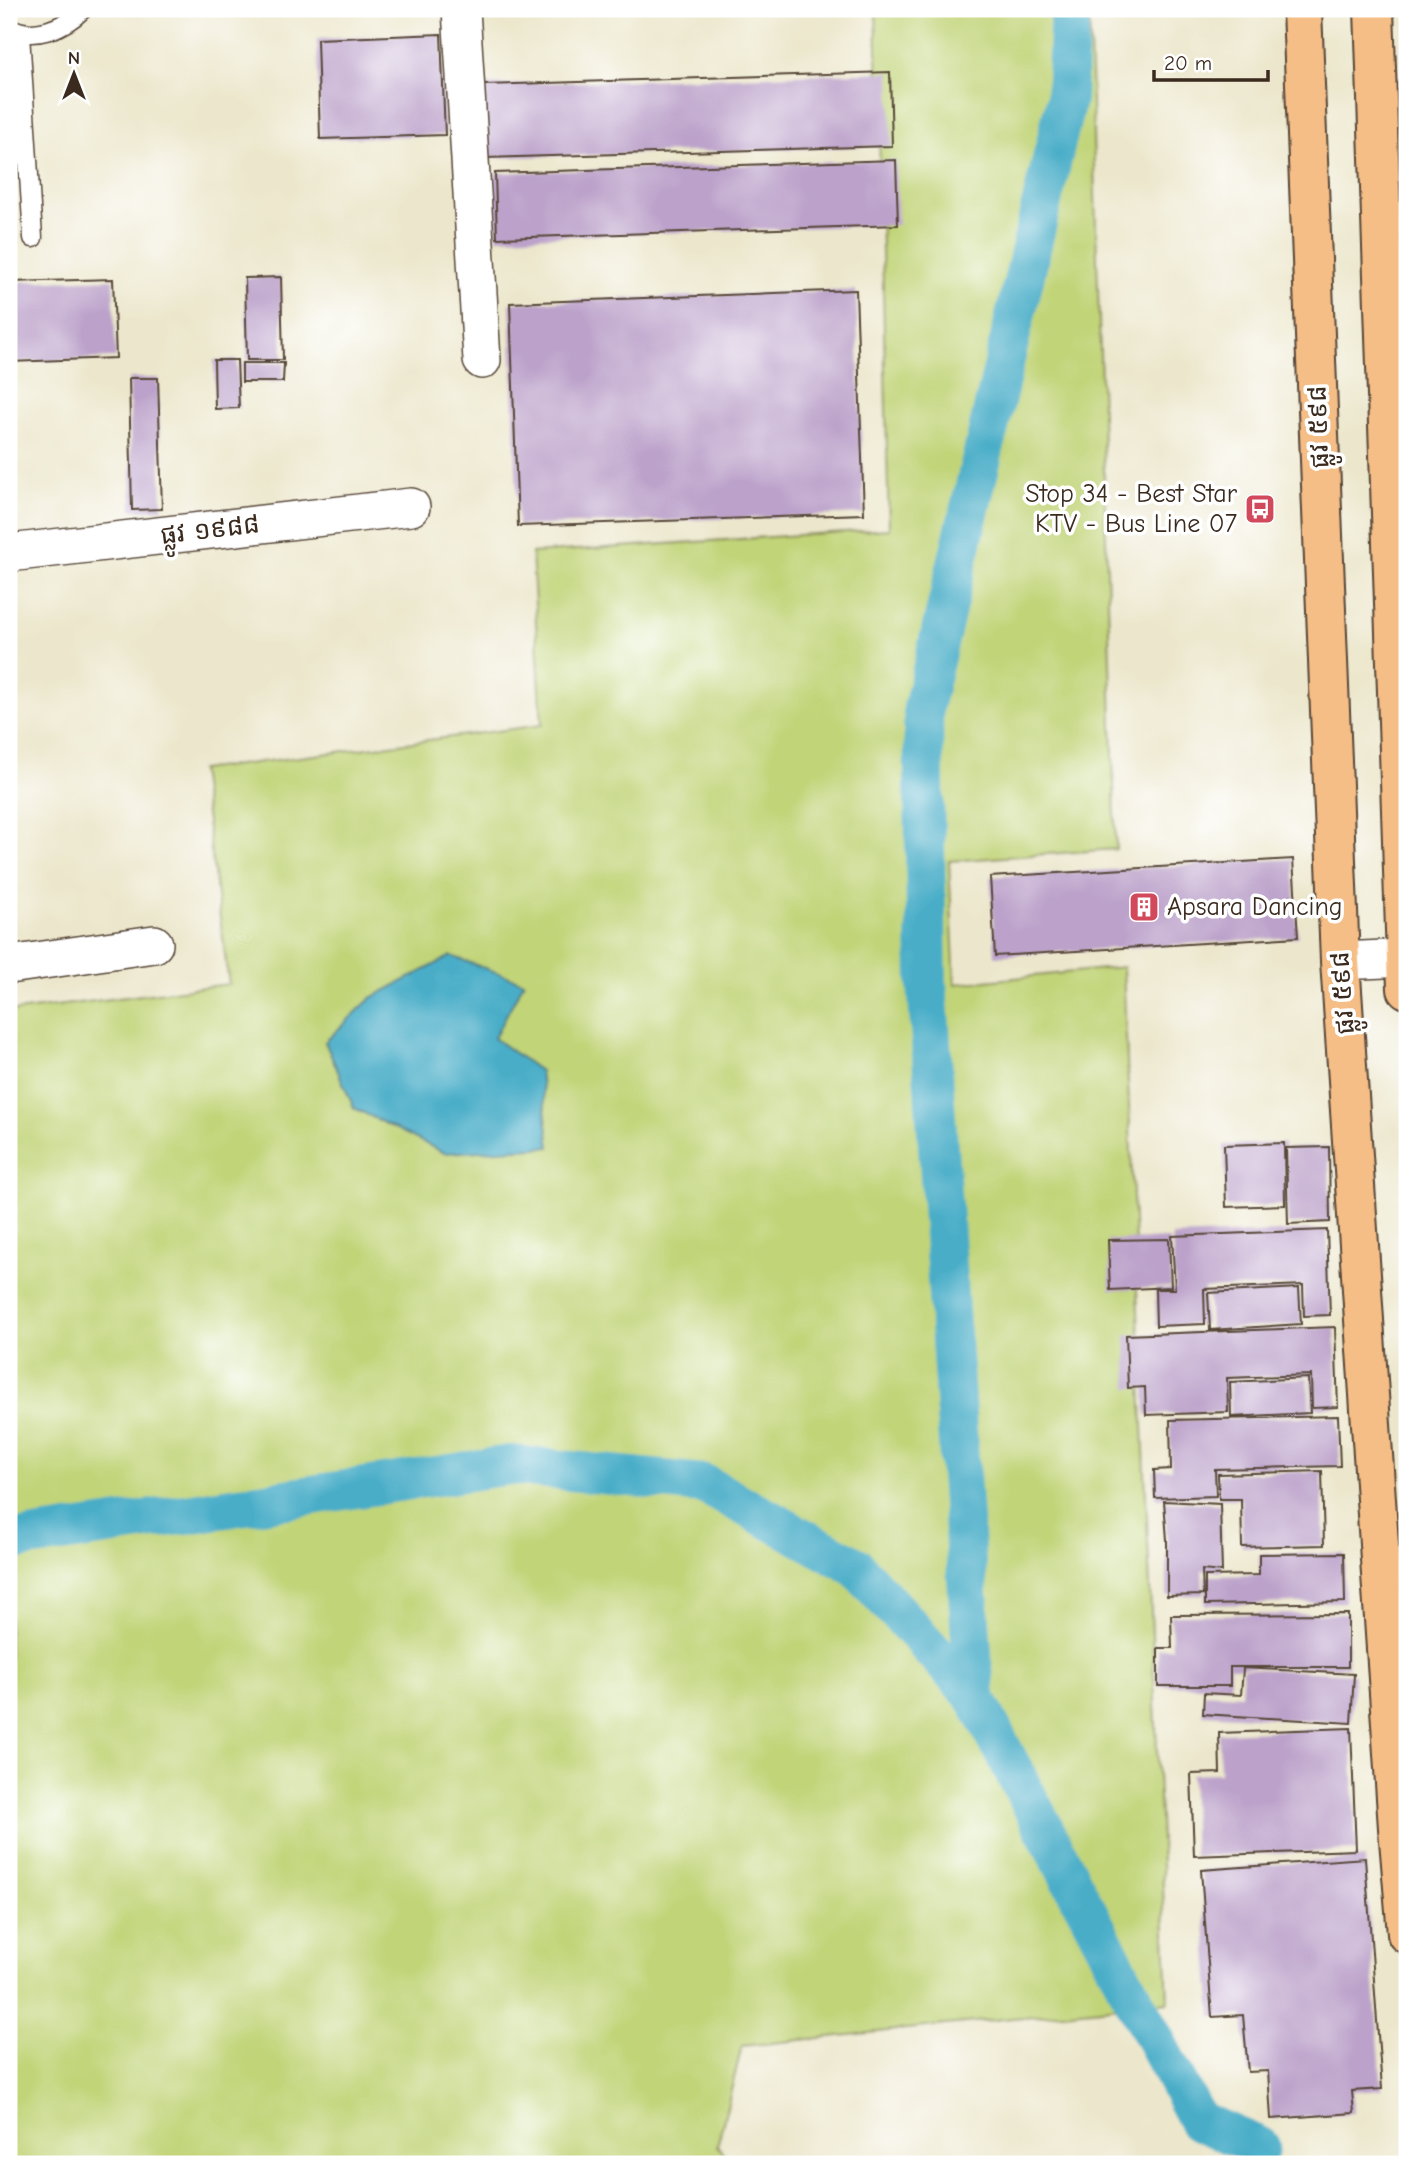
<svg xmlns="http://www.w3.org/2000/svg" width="1416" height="2173" viewBox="0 0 1416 2173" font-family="'Comic Neue','Noto Sans Khmer',sans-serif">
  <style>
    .green { fill: #c1d478; stroke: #7e7f4b; stroke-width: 2 }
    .water { fill: #49adc8; stroke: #426c73; stroke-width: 2 }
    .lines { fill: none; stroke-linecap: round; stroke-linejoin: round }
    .canal { stroke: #49adc8; stroke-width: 40 }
    .building { fill: #bca2ca }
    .lane-casing { stroke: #564638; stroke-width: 21 }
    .street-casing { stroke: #564638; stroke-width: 40 }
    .primary-casing { stroke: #564638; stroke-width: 42 }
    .lane { stroke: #fff; stroke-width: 18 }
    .street { stroke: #fff; stroke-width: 37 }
    .primary { stroke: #f6be87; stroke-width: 38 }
    .labels { text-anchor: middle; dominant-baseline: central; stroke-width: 7; stroke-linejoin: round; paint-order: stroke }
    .street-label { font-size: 26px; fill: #3b2a1e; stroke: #fff }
    .poi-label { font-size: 26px; fill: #3b2a1e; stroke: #fff; text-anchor: end }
  </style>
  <rect width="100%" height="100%" fill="#fff"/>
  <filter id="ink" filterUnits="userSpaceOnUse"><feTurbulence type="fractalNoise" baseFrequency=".0143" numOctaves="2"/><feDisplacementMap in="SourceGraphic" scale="14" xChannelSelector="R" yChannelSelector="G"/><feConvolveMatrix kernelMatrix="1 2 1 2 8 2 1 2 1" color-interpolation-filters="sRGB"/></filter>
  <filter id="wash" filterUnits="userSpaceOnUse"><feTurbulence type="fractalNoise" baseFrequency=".00686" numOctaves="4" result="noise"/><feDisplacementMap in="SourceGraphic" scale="28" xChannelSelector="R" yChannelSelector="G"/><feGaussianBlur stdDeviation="1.57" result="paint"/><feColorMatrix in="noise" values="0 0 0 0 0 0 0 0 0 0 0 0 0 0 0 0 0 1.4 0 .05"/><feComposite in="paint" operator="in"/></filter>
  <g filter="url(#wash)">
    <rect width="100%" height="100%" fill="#ece7cc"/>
    <!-- green -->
    <path class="green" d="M 876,9 L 1089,9 L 1116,849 L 949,861 L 955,984 L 1123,967 L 1168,2002 L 742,2046 L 717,2147 L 735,2164 L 9,2164 L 9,1012 L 229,984 L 200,770 L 542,725 L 532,553 L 889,529 Z"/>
    <!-- water -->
    <path class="water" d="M 451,956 L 524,982 L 494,1038 L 540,1071 L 550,1147 L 444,1153 L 354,1108 L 325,1042 L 371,998 Z"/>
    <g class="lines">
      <!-- canal -->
      <path class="canal" d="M 9,1541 L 509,1465 L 704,1484 L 855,1566 L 975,1697 L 1197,2120 L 1260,2147
        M 975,1697 L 927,983 L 923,708 L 1066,100 L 1070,9"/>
    </g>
    <g id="blocks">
      <!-- building -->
      <path class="building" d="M 441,34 L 445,135 L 320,139 L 317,39 Z
        M 890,72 L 892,146 L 485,158 L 483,85 Z
        M 896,160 L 898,225 L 497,238 L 495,173 Z
        M 281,277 L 283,360 L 247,360 L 245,278 Z
        M 113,279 L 116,358 L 9,362 L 9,282 Z
        M 856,290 L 864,514 L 518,526 L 510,303 Z
        M 214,360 L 237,360 L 239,408 L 215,409 Z
        M 242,363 L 284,363 L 283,382 L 242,382 Z
        M 129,378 L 158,378 L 162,509 L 132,510 Z
        M 1293,859 L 1298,937 L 995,956 L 990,877 Z
        M 1284,1143 L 1285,1205 L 1226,1207 L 1224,1145 Z
        M 1329,1147 L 1330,1222 L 1288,1224 L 1286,1148 Z
        M 1327,1230 L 1330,1315 L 1304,1316 L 1303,1285 L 1204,1289 L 1205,1324 L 1156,1326 L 1155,1289 L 1175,1289 L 1172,1236 Z
        M 1169,1239 L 1171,1287 L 1110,1290 L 1108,1240 Z
        M 1299,1288 L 1301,1324 L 1210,1330 L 1208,1293 Z
        M 1335,1327 L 1338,1407 L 1312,1408 L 1311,1375 L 1227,1378 L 1228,1412 L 1146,1415 L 1145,1387 L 1128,1388 L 1126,1335 Z
        M 1308,1378 L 1310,1413 L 1231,1417 L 1230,1382 Z
        M 1338,1416 L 1340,1466 L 1215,1469 L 1216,1496 L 1155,1498 L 1154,1470 L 1171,1469 L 1170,1420 Z
        M 1322,1471 L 1324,1545 L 1242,1547 L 1241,1499 L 1219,1499 L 1218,1474 Z
        M 1164,1501 L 1220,1504 L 1222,1572 L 1202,1570 L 1203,1595 L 1167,1596 L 1167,1540 Z
        M 1344,1553 L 1345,1602 L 1205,1605 L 1205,1576 L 1259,1575 L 1259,1554 Z
        M 1348,1614 L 1348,1667 L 1230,1667 L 1230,1686 L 1158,1686 L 1158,1648 L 1172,1648 L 1171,1615 Z
        M 1243,1668 L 1354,1674 L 1351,1723 L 1203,1714 L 1204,1693 L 1241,1695 Z
        M 1351,1728 L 1356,1850 L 1194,1856 L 1191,1774 L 1220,1773 L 1219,1733 Z
        M 1365,1858 L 1382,2089 L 1352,2091 L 1354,2113 L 1271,2119 L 1268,2071 L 1248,2072 L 1243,2015 L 1212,2017 L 1201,1870 Z"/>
    </g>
  </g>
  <g filter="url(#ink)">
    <use href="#blocks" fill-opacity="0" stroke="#564638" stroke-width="2"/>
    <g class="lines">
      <!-- lane casing -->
      <g class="lane-casing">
        <path id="lane" d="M 9,27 C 34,41 64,28 83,9
          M 20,34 L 33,238"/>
      </g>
      <!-- street casing -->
      <g class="street-casing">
        <path id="street" d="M 461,9 L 482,360
          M 9,553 L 411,507
          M 1340,961 L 1407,958
          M 9,965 L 154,944"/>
      </g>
      <!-- primary casing -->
      <g class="primary-casing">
        <path id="primary" d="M 1302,9 L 1340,961 L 1398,1828 L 1407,1934
          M 1374,9 L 1407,989"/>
      </g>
      <!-- lane -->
      <use href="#lane" class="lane"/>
      <!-- street -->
      <use href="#street" class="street"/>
      <!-- primary -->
      <use href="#primary" class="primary"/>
    </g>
  </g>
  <!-- icons -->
  <defs>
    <g id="bus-square" transform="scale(1.575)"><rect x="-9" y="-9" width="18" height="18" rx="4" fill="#d1495b" stroke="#fff"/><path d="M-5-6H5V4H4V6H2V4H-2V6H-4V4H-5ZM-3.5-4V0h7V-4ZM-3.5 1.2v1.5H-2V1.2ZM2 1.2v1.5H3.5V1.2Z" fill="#fff"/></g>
    <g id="building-square" transform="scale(1.575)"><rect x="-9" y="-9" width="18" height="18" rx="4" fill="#d1495b" stroke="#fff"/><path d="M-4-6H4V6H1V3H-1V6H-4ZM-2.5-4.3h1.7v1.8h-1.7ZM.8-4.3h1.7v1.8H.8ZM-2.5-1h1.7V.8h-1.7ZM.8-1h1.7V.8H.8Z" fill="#fff"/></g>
  </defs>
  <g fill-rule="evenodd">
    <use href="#bus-square" x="1260" y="509"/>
    <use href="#building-square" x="1144" y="907"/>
  </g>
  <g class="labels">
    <!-- street labels -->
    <g class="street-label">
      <text transform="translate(1319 427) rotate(-92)">ផ្លូវ ៥៩៨</text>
      <text transform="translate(210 530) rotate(-7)">ផ្លូវ ១៩៨៨</text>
      <text transform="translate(1343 993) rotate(-94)">ផ្លូវ ៥៩៨</text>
    </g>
    <!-- poi labels -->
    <g class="poi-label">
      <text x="1237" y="494">Stop 34 - Best Star<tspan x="1237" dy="30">KTV - Bus Line 07</tspan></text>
      <text x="1167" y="907" text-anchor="start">Apsara Dancing</text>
    </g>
  </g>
  <!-- margin -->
  <rect width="1416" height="2173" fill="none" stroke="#fff" stroke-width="35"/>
  <!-- north arrow -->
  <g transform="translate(74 74)" stroke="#ffffff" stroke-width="5" paint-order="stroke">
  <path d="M0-5L12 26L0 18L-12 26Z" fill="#3b2a1e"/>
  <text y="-10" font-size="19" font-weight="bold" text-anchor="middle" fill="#3b2a1e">N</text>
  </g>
  <!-- scale -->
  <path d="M1154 70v10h114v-10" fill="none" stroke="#3b2a1e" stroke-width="3.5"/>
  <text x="1164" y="70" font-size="21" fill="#3b2a1e" stroke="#ffffff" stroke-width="5" paint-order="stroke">20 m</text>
</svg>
